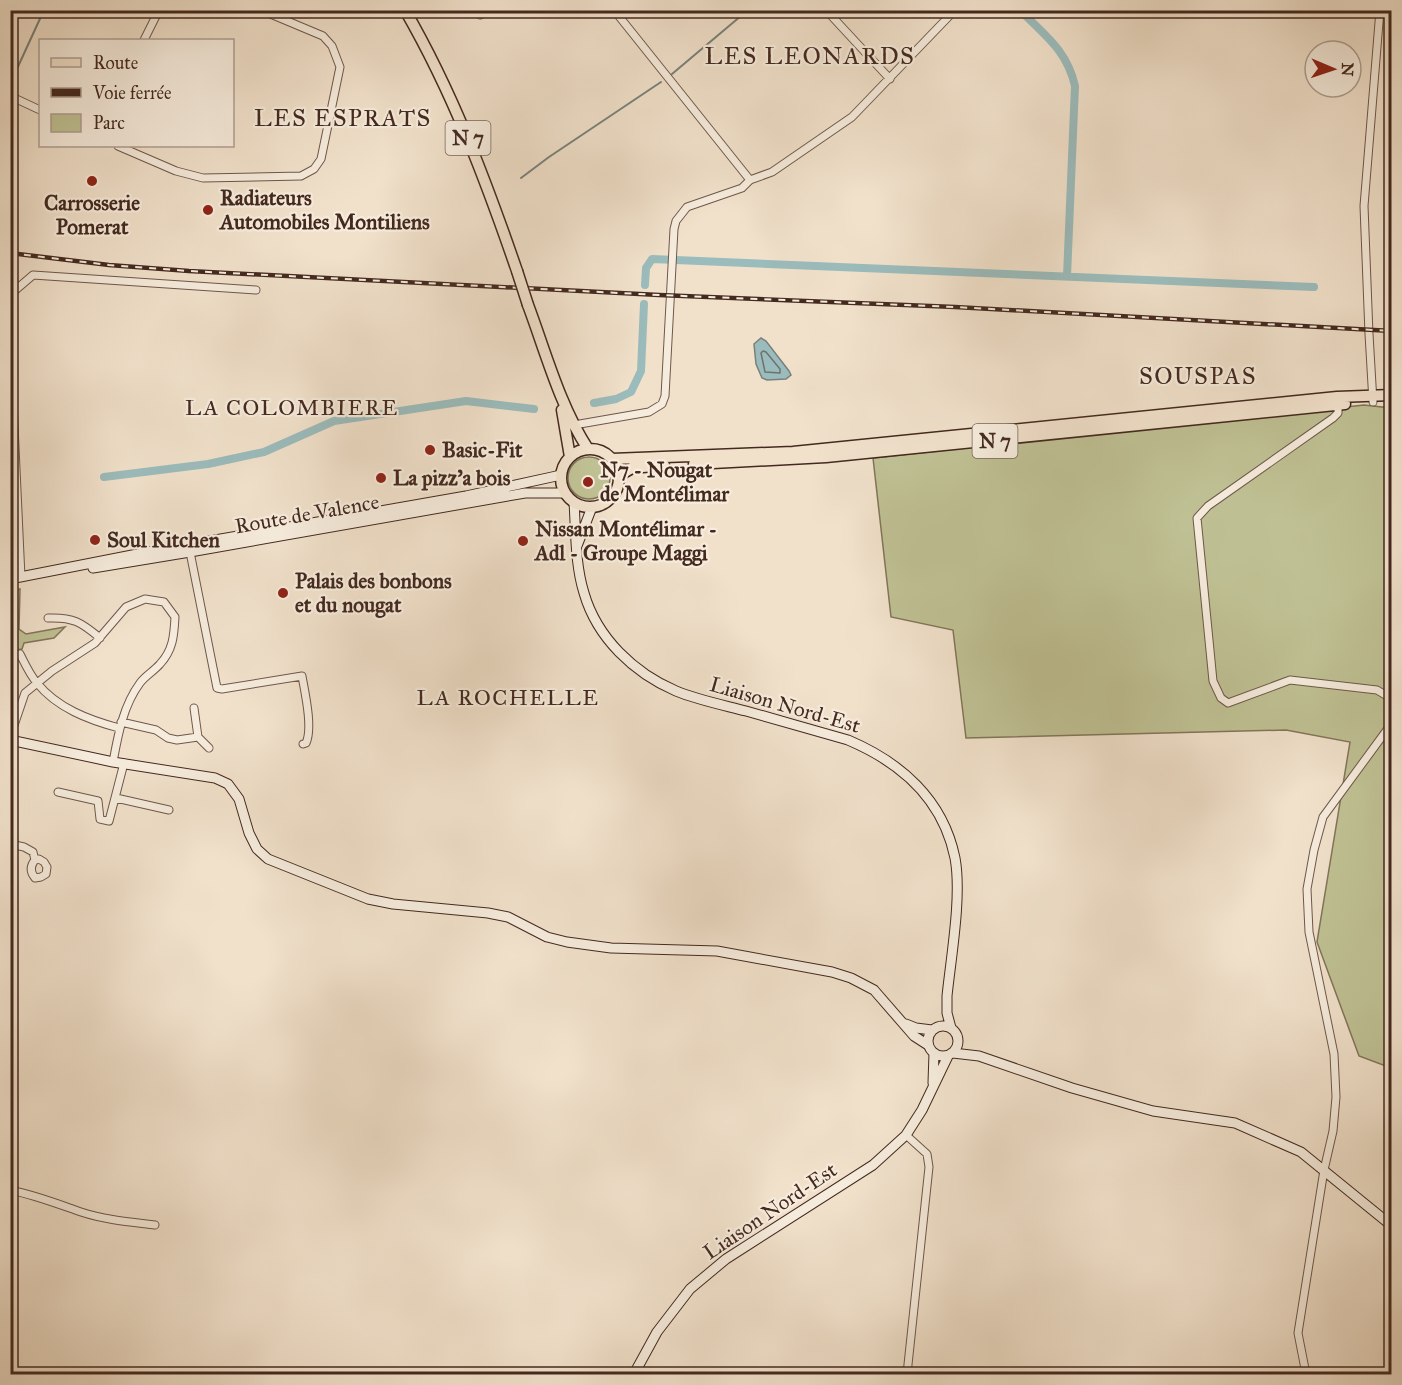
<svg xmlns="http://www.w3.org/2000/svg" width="1402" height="1385" viewBox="0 0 1402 1385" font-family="'IM FELL Great Primer',serif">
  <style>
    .green { fill: #bfc194; stroke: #82755a; stroke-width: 1.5 }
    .water { fill: #9bbcbc; stroke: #78817d; stroke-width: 1.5 }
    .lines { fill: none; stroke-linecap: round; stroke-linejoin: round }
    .shore { stroke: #70726e; stroke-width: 1.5 }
    .stream { stroke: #78817d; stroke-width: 2 }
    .canal { stroke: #9bbcbc; stroke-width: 8 }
    .street-casing { stroke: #6f574a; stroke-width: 9 }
    .secondary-casing { stroke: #44291f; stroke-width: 11 }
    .primary-casing { stroke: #44291f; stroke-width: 13 }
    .street { stroke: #f6ecdd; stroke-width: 7 }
    .secondary { stroke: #f6ecdd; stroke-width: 9 }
    .primary { stroke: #f1e1cb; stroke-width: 10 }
    .rail-casing { stroke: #44291f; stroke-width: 4.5 }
    .rail { stroke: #f6ecdd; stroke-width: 2; stroke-dasharray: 7; stroke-linecap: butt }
    .primary-bridge-casing { stroke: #44291f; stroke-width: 13; stroke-linecap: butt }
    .primary-bridge { stroke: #f1e1cb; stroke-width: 10 }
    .poi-dot { fill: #8f2418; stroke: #f6ecdd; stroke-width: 2 }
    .labels { text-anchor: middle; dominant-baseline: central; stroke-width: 4.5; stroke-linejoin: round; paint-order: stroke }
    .shield { fill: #f6ecdd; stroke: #796458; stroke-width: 1.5 }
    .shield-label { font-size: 20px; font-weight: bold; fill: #44291f }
    .poi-label { font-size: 21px; font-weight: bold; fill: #44291f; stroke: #f6ecdd; text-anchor: start }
    .street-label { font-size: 21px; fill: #44291f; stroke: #f6ecdd }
    .neighbourhood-label { font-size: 22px; letter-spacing: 1.5px; fill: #44291f; stroke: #f6ecdd }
    .quarter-label { font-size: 24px; letter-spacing: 1.5px; fill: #44291f; stroke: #f6ecdd }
  </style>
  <rect width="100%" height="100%" fill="#f1e1cb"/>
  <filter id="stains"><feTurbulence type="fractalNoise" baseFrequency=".00333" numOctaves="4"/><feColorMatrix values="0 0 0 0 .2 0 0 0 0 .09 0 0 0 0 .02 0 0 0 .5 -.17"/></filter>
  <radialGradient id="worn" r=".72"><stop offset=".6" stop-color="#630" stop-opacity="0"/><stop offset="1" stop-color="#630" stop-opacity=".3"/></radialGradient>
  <!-- green -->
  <path class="green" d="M 1364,405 L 1391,408 L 1391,1068 L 1359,1056 L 1317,942 L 1350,742 L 1286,730 L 966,738 L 953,630 L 891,617 L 873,458 Z
    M568 478a21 21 0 1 1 42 0a21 21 0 1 1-42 0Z
    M 20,589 L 19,629 L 26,634 L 65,627 L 54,638 L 24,643 L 22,649 L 11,651 L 11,591 Z"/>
  <!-- water -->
  <path class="water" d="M 761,338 L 766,341 L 789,371 L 791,375 L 786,379 L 767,380 L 762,378 L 756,364 L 754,344 Z"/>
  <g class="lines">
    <!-- shore -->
    <path class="shore" d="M 763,351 L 766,352 L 780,369 L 780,373 L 765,372 L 761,353 Z"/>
    <!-- stream -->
    <path class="stream" d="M 672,74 L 748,10
      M 10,84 L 44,10
      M 521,178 L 549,157 L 661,82"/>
    <!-- canal -->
    <path class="canal" d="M 1020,10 C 1045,36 1067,50 1075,86 L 1067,276
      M 645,285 L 646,268 L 652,259 L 1314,287
      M 1388,289 L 1392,289
      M 594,403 L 616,399 L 631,392 L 641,371 L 644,304
      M 104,477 L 208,464 L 264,452 L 334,421 L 466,401 L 534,409"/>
    <!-- street casing -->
    <g class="street-casing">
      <path id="street" d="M 614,10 L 750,180
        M 826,10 L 890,79
        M 480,15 L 489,10
        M 144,40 L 159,10
        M 10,96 L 40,110
        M 118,146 L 176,171 L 203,178 L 301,176 L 314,169 L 321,159 L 340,67 L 332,46 L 323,36 L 261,10
        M 10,299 L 12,293 L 33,275 L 256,290
        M 10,339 L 21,577
        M 1373,402 L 1369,334 L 1364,206 L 1380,10
        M 1338,403 L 1338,413 L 1333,418 L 1208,506 L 1197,518 L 1213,681 L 1221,698 L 1228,703 L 1290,680 L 1377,690 L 1392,699
        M 574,425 L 649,412 L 662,404 L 665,396 L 674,229 L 676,221 L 687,207 L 742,188 L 750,180 L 772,172 L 852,117 L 955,10
        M 190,552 L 217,688 L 222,689 L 302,676 C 305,693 313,728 306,743 L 303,744
        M 48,618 C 73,617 81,622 100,638
        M 20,654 C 25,664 30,675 37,683 C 57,708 89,720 119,728
        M 121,722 L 156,730 L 168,738 L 177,740 L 198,737 L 194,708
        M 10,737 L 25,693 L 52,671 L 95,643 L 126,607 L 145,599 L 164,602 L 175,617 C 174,636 173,650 160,664 C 154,671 145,676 140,683 C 123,706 118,735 113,762
        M 198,737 L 209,748
        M 58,792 L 98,801 L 100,819 L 109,821 L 124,763
        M 116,798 L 169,810
        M 10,844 L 24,847 L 33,852 L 35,860 L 39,859 L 44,862 L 47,867 L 46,874 L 41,877 L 35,878 C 30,872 30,866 35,860
        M 906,1135 L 927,1154 L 929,1167 L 907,1374
        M 10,1190 C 35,1195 58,1204 81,1212 C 105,1220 130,1222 155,1225
        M 1306,1374 L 1298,1333 L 1324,1170 L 1333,1131 L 1336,1097 L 1334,1054 L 1309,932 L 1307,889 L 1314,850 L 1323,817 L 1392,723"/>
    </g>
    <!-- secondary casing -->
    <g class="secondary-casing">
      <path id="secondary" d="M 574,502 C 576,533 575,564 584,593 C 597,638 634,673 676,691 C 698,700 723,705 746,711 C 780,721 814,730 848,740 C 900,762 943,799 955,858 C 962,896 951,957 947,996 L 947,1013 L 951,1028
        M 577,546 L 592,507
        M 93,568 L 190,552 L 525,493 L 565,493
        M 10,579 L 163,549 L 466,496 L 561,475
        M 10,740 L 113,762 L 215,778 L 228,784 L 239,799 L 249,833 L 257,849 L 268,859 L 368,899 L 393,904 L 488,913 L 508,917 L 547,937 L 567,942 L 611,948 L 717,951 L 832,972 L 851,978 L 874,990 L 914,1036 L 928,1045
        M 906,1024 L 916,1028 L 932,1030
        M928 1041a15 15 0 1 1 30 0a15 15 0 1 1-30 0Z
        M 953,1053 L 979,1056 L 1072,1088 L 1153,1111 L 1235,1123 L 1301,1152 L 1392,1226
        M 933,1083 L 934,1053
        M 634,1374 L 657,1332 L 690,1289 L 726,1259 L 873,1165 L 906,1135 L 922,1110 L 948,1056"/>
    </g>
    <!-- primary casing -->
    <g class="primary-casing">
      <path id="primary" d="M 405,10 C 453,93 486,181 517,271
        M 528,305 C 546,353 560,406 588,449
        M 562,410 L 570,457
        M561 478a29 29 0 1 1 58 0a29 29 0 1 1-58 0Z
        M 612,459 L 793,452 L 1337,397 L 1392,395
        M 694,464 L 826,457 L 1345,404
        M 618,476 L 632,468 L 664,465"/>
    </g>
    <!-- street -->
    <use href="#street" class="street"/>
    <!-- secondary -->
    <use href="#secondary" class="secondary"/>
    <!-- primary -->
    <use href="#primary" class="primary"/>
    <!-- rail casing -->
    <g class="rail-casing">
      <path id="rail" d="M 10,253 L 109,265 L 189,271 L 659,295 L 955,307 L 1392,331"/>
    </g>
    <!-- rail -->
    <use href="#rail" class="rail"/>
    <!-- primary-bridge casing -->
    <g class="primary-bridge-casing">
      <path id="primary-bridge" d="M 517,271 L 528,305"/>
    </g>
    <!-- primary-bridge -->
    <use href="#primary-bridge" class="primary-bridge"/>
  </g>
  <!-- markers -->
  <g class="poi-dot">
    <circle cx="92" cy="181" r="6"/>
    <circle cx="208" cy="210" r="6"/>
    <circle cx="430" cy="450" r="6"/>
    <circle cx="381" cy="478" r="6"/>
    <circle cx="588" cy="482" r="6"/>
    <circle cx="95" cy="540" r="6"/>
    <circle cx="523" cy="541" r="6"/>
    <circle cx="283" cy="593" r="6"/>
  </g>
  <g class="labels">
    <!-- shield labels -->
    <g class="shield">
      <rect x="445.5" y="121" width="45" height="34" rx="4.5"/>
      <rect x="972.5" y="424" width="45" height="34" rx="4.5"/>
    </g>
    <g class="shield-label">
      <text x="468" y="138">N 7</text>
      <text x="995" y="441">N 7</text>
    </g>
    <!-- poi labels -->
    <g class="poi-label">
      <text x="220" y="198">Radiateurs<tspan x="220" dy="24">Automobiles Montiliens</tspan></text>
      <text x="92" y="203" text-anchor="middle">Carrosserie<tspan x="92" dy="24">Pomerat</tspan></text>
      <text x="442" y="450">Basic-Fit</text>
      <text x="600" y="470">N7 - Nougat<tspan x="600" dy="24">de Montélimar</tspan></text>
      <text x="393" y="478">La pizz'a bois</text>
      <text x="535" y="529">Nissan Montélimar -<tspan x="535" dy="24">Adl - Groupe Maggi</tspan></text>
      <text x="107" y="540">Soul Kitchen</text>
      <text x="295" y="581">Palais des bonbons<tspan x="295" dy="24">et du nougat</tspan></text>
    </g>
    <!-- street labels -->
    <g class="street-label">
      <text transform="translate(307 514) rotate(-10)">Route de Valence</text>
      <text transform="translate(785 705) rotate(16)">Liaison Nord-Est</text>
      <text transform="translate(770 1211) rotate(-34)">Liaison Nord-Est</text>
    </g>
    <!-- neighbourhood labels -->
    <g class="neighbourhood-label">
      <text x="292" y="407">LA COLOMBIERE</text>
      <text x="508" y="697">LA ROCHELLE</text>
    </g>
    <!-- quarter labels -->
    <g class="quarter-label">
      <text x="810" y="56">LES LEONARDS</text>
      <text x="343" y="118">LES ESPRATS</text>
      <text x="1198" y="376">SOUSPAS</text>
    </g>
  </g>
  <!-- margin -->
  <rect width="1402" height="1385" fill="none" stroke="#f1e1cb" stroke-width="36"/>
  <rect x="12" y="12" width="1378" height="1361" fill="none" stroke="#44291f" stroke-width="3"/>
  <rect x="18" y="18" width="1366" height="1349" fill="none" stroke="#44291f" stroke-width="1.5"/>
  <!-- legend -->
  <rect x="39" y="39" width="195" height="108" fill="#f6ecdd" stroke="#af9e91" stroke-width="1.5"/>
  <rect x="51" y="58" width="30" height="9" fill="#f1e1cb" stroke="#af9e91" stroke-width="1.5"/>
  <text x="93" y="69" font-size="18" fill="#44291f">Route</text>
  <rect x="51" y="88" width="30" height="9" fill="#44291f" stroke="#af9e91" stroke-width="1.5"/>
  <text x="93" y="99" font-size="18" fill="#44291f">Voie ferrée</text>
  <rect x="51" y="114" width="30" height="18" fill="#bfc194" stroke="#af9e91" stroke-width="1.5"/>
  <text x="93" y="129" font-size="18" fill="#44291f">Parc</text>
  <!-- north arrow -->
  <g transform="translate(1333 69) rotate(92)"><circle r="28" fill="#f6ecdd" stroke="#af9e91" stroke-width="1.5"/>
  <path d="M0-4.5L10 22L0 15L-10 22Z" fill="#8f2418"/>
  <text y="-9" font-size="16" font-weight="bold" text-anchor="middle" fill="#44291f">N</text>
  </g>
  <rect width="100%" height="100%" filter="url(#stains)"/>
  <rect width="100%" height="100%" fill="url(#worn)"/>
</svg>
